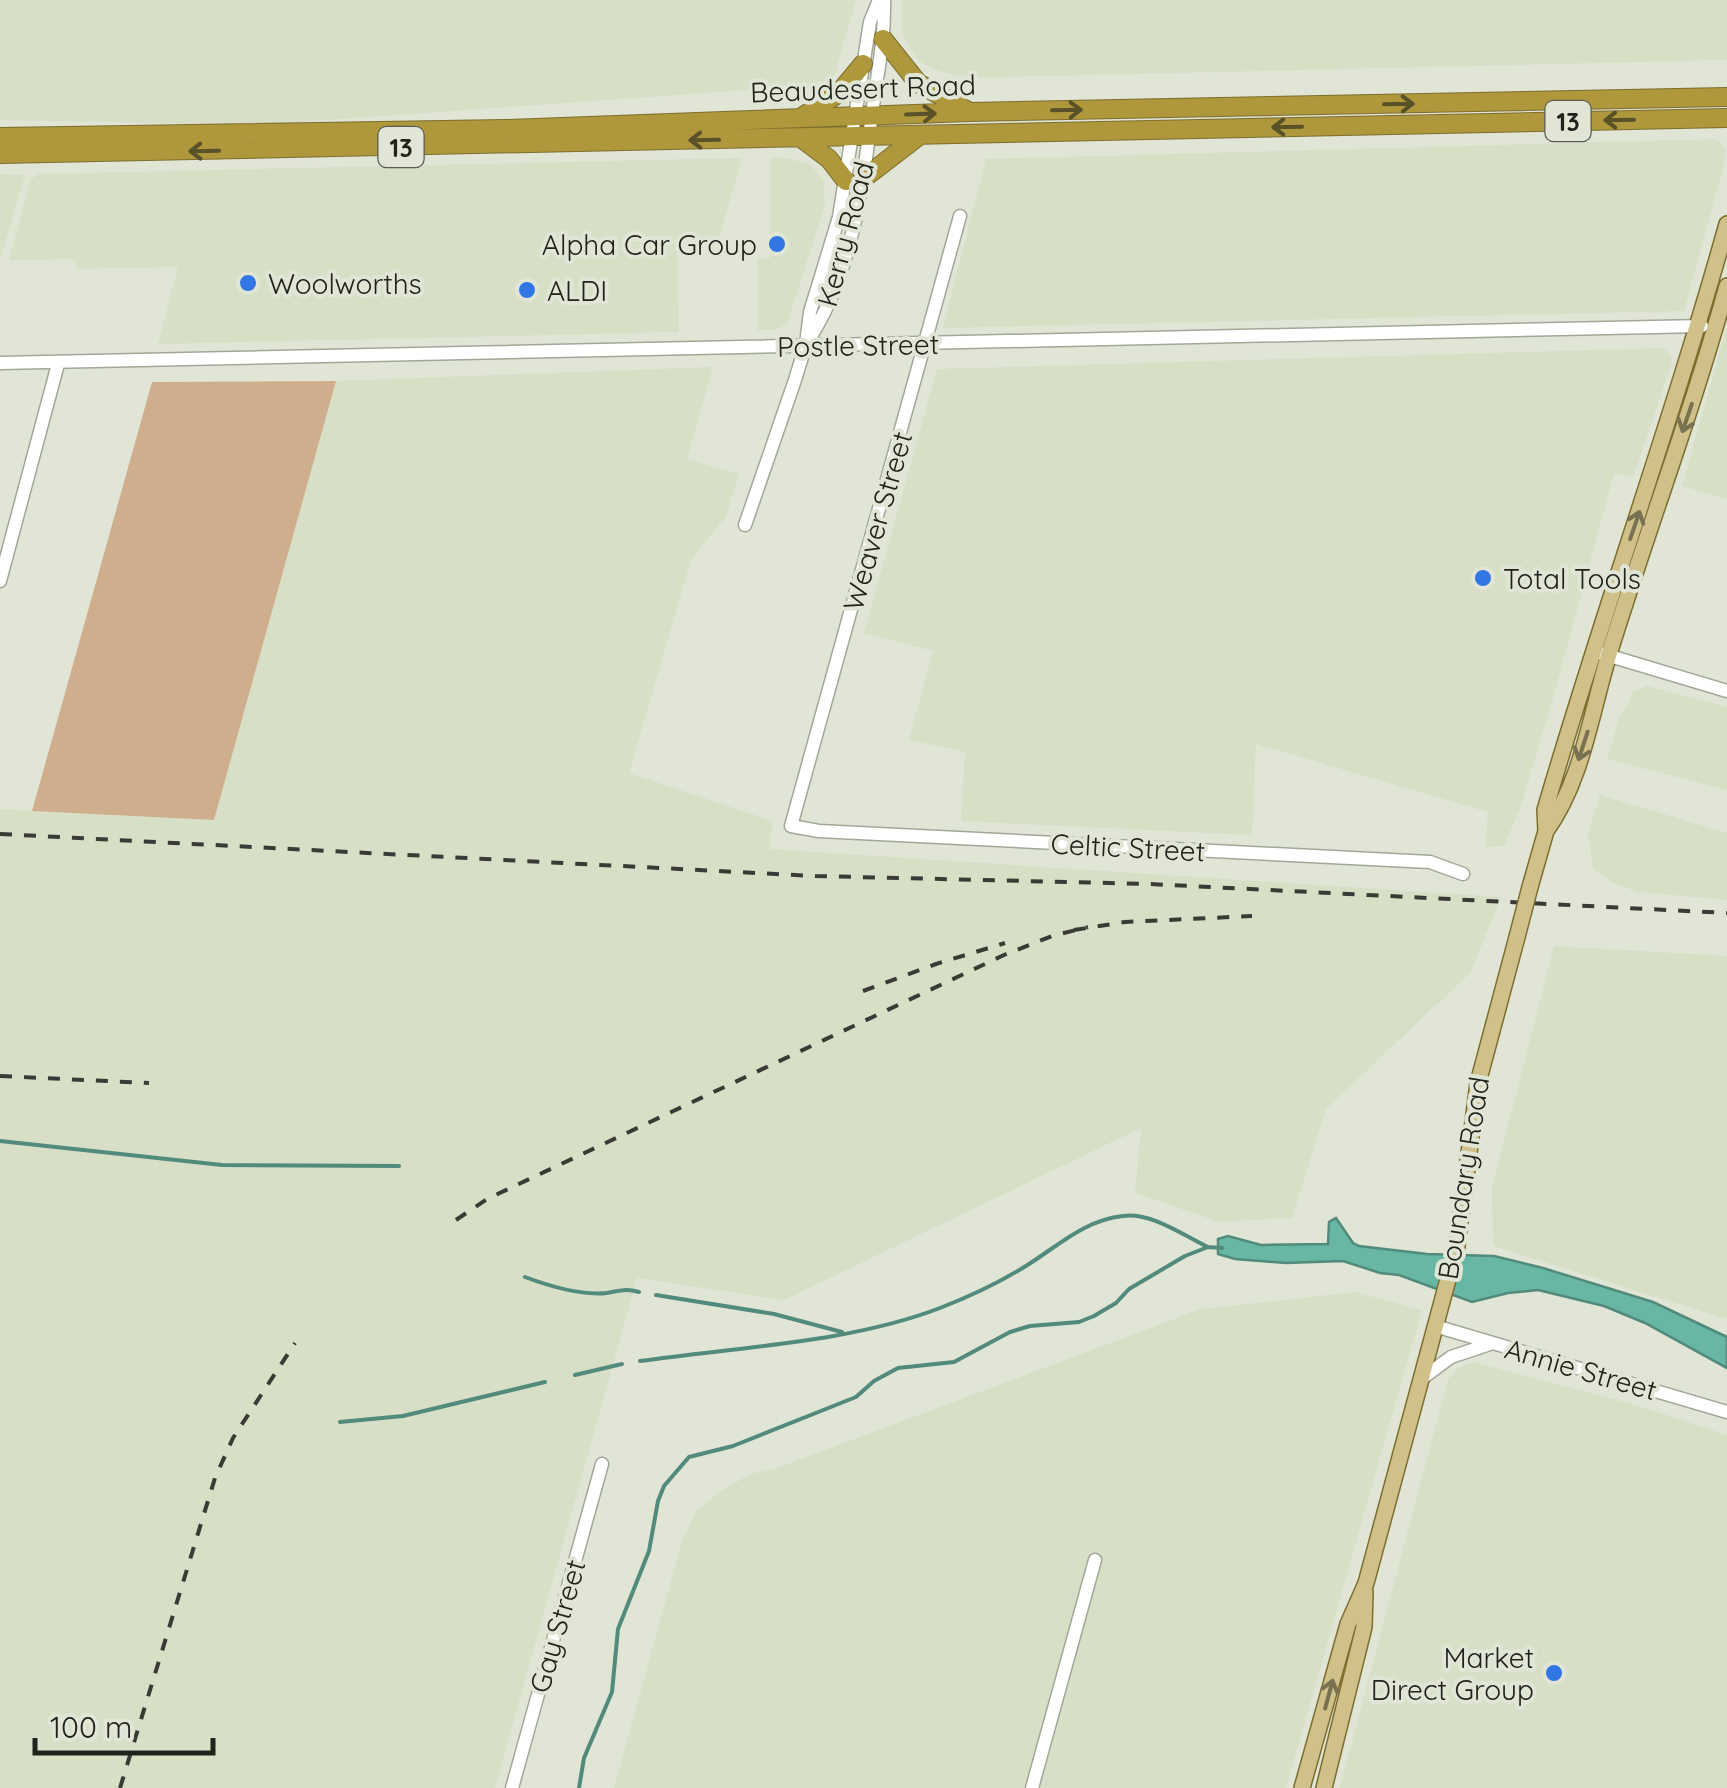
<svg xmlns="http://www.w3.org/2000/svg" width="1727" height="1788" viewBox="0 0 1727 1788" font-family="Quicksand,sans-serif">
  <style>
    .built { fill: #d7dfc7 }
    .green { fill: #cfae8d }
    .water { fill: #67b7a4; stroke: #528a7b; stroke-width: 2.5 }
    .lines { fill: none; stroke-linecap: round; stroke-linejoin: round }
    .stream { stroke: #528a7b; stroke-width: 4 }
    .minor-casing { stroke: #a2a898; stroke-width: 15 }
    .major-casing { stroke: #7d6e30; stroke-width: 18 }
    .highway-casing { stroke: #7d6e30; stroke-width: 20 }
    .minor { stroke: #fff; stroke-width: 12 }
    .major { stroke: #cfc189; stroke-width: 15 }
    .highway { stroke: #af973b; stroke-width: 18 }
    .rail { stroke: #393b34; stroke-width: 4; stroke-dasharray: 12 12; stroke-linecap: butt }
    .major-bridge-casing { stroke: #7d6e30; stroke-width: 18; stroke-linecap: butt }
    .major-bridge { stroke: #cfc189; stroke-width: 15 }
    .oneway { stroke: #595128 }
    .oneway2 { stroke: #787252 }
    .poi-dot { fill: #3176e3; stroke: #e0e5d5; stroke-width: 4 }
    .labels { text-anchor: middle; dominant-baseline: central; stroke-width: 8; stroke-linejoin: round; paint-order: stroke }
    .shield { fill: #e0e5d5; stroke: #5a5c54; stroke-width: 2.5 }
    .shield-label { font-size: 25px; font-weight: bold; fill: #20221c }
    .street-label { font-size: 28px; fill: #20221c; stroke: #e0e5d5 }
    .poi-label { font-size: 28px; fill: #20221c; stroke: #e0e5d5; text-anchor: start }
  </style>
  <rect width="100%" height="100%" fill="#e0e5d5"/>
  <!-- built -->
  <path class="built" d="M 0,0 L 856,0 L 832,84 L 256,125 L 0,120 Z
    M 901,0 L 1727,0 L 1727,60 L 965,78 L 932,69 L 917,59 L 902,33 Z
    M 1714,139 L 1720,141 L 1725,149 L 1725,161 L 1684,311 L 943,328 L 986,159 Z
    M 782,157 L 810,164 L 823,180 L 825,205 L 787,324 L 775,330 L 757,330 L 757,259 L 770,258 L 770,158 Z
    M 742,158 L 717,245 L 677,246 L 679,332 L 158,344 L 178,267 L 76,269 L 76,262 L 72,259 L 9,260 L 31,179 L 39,174 Z
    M 0,174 L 25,175 L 0,260 Z
    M 1727,326 L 1727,499 L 1682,486 Z
    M 1663,348 L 1672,356 L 1671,365 L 1633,478 L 1614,473 L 1555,691 L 1520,809 L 1504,846 L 1485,847 L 1488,812 L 1256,744 L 1252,835 L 961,821 L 965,752 L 909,740 L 933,651 L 864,633 L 937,369 Z
    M 713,367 L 687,459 L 739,474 L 726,516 L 691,560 L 629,773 L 772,821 L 770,849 L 1501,897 L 1470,973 L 1326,1109 L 1292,1218 L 1220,1222 L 1135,1193 L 1141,1128 L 784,1300 L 637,1278 L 495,1788 L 0,1788 L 0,809 L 214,820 L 336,381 Z
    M 1647,686 L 1727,707 L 1727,790 L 1607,759 L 1619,719 L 1634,691 Z
    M 1600,795 L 1727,833 L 1727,900 L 1638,892 L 1611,882 L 1593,868 L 1588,833 Z
    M 1554,946 L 1727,956 L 1727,1319 L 1493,1246 L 1492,1188 Z
    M 1355,1292 L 1422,1310 L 1286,1788 L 614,1788 L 682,1541 L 697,1510 L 721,1491 L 750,1474 L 777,1468 L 1201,1309 Z
    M 1473,1362 L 1636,1405 L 1727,1435 L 1727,1788 L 1340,1788 L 1448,1379 L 1458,1368 Z"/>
  <!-- green -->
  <path class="green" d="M 336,381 L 214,820 L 32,811 L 152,382 Z"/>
  <!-- water -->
  <path class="water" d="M 1336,1218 L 1353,1243 L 1359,1246 L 1427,1254 L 1494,1256 L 1543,1268 L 1653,1302 L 1727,1337 L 1727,1368 L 1645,1323 L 1604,1306 L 1538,1290 L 1508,1293 L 1472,1302 L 1399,1275 L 1380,1273 L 1343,1261 L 1286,1263 L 1235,1259 L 1218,1254 L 1218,1239 L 1228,1236 L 1261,1245 L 1328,1244 L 1329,1222 Z"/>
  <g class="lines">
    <!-- stream -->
    <path class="stream" d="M 0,1141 L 222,1165 L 399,1166
      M 525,1277 C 549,1286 580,1296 607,1293 C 620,1291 625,1288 639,1292
      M 656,1295 L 774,1314 L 842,1332
      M 640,1361 C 737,1347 849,1343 940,1308 C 971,1296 1001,1282 1029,1264 C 1059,1245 1085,1220 1123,1216 C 1151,1212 1183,1235 1208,1247
      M 575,1375 L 622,1364
      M 340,1422 L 403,1416 L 545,1382
      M 579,1788 L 584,1758 L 612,1692 L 618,1629 L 649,1551 L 658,1501 L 664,1486 L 689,1457 L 733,1446 L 856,1397 L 874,1381 L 898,1368 L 954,1362 L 1010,1332 L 1030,1326 L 1079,1322 L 1094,1316 L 1116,1303 L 1129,1289 L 1185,1256 L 1208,1247 L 1222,1248"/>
    <!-- minor casing -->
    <g class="minor-casing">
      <path id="minor" d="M 960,216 L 791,826 L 819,831 L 1430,862 L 1463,874
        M 807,342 C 854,273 863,180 874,99 C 879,66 885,34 884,0
        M 0,363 L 1702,326
        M 745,525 L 795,380 L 806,344 L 810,312 L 839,217 L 870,22 L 879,0
        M 0,581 L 58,364
        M 1600,653 L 1727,691
        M 1435,1326 L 1727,1412
        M 1420,1380 L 1451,1357 L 1493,1343
        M 512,1788 L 602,1464
        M 1032,1788 L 1095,1560"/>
    </g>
    <!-- major casing -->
    <g class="major-casing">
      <path id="major" d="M 1546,831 C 1583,780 1591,711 1610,651 C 1648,529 1693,409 1727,286
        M 1530,887 L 1546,831 L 1545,810 C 1602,614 1672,421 1727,224
        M 1302,1788 L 1348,1624 L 1366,1583 L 1457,1246 L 1478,1083 L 1517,937
        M 1324,1788 L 1364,1627 L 1365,1592"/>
    </g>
    <!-- highway casing -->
    <g class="highway-casing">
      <path id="highway" d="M 883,39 L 918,83 L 968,111
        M 802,117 L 839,93 L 863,64
        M 0,137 L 505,129 L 970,112 L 1727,97
        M 801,138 L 829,159 L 846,181
        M 0,154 L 1727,118
        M 864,178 L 920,135"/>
    </g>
    <!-- minor -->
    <use href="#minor" class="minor"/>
    <!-- major -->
    <use href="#major" class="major"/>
    <!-- highway -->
    <use href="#highway" class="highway"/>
    <!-- rail -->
    <path class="rail" d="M 0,834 L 815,876 L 1150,884 L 1727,913
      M 1074,930 L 1125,922 L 1252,916
      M 863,991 L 936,964 L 1005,943
      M 0,1076 L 149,1083
      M 456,1220 L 487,1199 L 1004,955 L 1052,936 L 1088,927
      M 120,1788 L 215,1478 L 233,1438 L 295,1343"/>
    <!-- major-bridge casing -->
    <g class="major-bridge-casing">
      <path id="major-bridge" d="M 1517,937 L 1530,887"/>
    </g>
    <!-- major-bridge -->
    <use href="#major-bridge" class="major-bridge"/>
  </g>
  <!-- one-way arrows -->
  <defs><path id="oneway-shaft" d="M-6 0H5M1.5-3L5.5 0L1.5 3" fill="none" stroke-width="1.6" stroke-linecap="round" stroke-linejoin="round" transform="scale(2.5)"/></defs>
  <g class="oneway">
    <use href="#oneway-shaft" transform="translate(1399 104) rotate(-1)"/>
    <use href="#oneway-shaft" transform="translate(1067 110) rotate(-1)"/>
    <use href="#oneway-shaft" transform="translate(921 114) rotate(-2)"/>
    <use href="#oneway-shaft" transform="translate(1619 120) rotate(179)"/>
    <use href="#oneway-shaft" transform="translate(1287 127) rotate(179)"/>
    <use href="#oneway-shaft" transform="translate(704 140) rotate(179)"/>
    <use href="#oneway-shaft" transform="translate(204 151) rotate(179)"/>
  </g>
  <g class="oneway2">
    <use href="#oneway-shaft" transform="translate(1687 418) rotate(109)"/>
    <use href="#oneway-shaft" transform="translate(1635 525) rotate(-71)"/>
    <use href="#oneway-shaft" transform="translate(1583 746) rotate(108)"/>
    <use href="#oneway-shaft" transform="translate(1329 1694) rotate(-75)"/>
  </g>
  <!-- markers -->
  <g class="poi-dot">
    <circle cx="777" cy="244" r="10"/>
    <circle cx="248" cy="283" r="10"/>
    <circle cx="527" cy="290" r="10"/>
    <circle cx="1483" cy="578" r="10"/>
    <circle cx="1554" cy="1673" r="10"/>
  </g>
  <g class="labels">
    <!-- shield labels -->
    <g class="shield">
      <rect x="1545.5" y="101" width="45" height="40" rx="8"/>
      <rect x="378.5" y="127" width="45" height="40" rx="8"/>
    </g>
    <g class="shield-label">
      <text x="1568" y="121">13</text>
      <text x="401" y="147">13</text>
    </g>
    <!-- street labels -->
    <g class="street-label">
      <text transform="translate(863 88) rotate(-2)">Beaudesert Road</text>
      <text transform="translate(845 234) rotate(-75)">Kerry Road</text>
      <text transform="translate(858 345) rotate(-1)">Postle Street</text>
      <text transform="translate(877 521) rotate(-74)">Weaver Street</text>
      <text transform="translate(1128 847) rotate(3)">Celtic Street</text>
      <text transform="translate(1463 1178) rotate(-81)">Boundary Road</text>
      <text transform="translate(1581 1369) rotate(16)">Annie Street</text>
      <text transform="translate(557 1626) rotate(-74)">Gay Street</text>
    </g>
    <!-- poi labels -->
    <g class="poi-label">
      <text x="757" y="244" text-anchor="end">Alpha Car Group</text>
      <text x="268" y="283">Woolworths</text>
      <text x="547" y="290">ALDI</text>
      <text x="1503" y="578">Total Tools</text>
      <text x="1534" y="1657" text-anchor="end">Market<tspan x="1534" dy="32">Direct Group</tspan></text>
    </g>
  </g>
  <!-- scale -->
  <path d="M35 1738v15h178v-15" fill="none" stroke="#20221c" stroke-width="5"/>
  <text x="50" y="1738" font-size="30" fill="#20221c" stroke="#e0e5d5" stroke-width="8" paint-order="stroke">100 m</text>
</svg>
